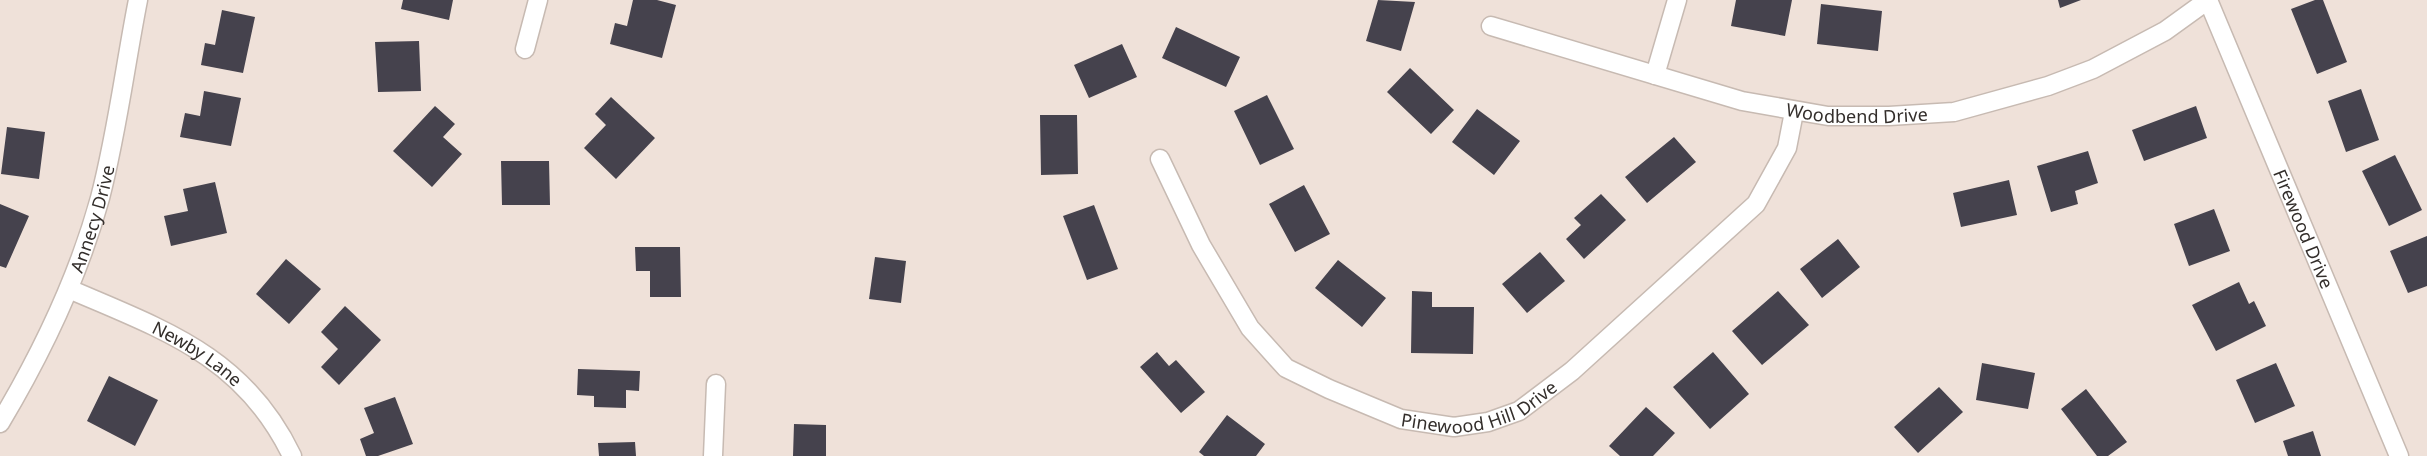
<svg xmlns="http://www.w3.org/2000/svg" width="2427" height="456" viewBox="0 0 2427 456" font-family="'Noto Sans',sans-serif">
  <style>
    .building { fill: #45424d }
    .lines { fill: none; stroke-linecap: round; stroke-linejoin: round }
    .minor-casing { stroke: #c7bab2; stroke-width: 21 }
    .minor { stroke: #fff; stroke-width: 18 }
    .labels { text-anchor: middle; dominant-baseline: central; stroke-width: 6; stroke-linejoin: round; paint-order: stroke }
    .street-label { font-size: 18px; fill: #332e2b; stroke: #efe1d9 }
  </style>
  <rect width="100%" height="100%" fill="#efe1d9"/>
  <!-- building -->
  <path class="building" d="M 403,0 L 453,0 L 449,20 L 401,9 Z
    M 633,0 L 657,0 L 676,5 L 662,58 L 610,44 L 615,23 L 627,26 Z
    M 1378,0 L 1415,2 L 1401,51 L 1366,41 Z
    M 1736,0 L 1792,0 L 1785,36 L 1731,26 Z
    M 2058,0 L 2081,0 L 2060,8 Z
    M 2315,0 L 2323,0 L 2347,62 L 2317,74 L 2291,9 Z
    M 1821,4 L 1882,11 L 1878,51 L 1817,44 Z
    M 222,10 L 255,17 L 243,73 L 201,65 L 205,43 L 215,45 Z
    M 1176,27 L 1240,57 L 1226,87 L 1162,58 Z
    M 419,41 L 421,91 L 378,92 L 375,42 Z
    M 1122,44 L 1137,77 L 1089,98 L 1074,65 Z
    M 1410,68 L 1454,110 L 1431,134 L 1387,92 Z
    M 2361,89 L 2379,140 L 2346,152 L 2328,101 Z
    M 204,91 L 241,98 L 231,146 L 180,137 L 185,113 L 200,116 Z
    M 1267,95 L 1294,149 L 1260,165 L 1234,111 Z
    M 611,97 L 655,138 L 616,179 L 584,148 L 606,125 L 595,114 Z
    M 435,106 L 455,124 L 443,137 L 462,154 L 432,187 L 393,151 Z
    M 2196,106 L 2207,138 L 2144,161 L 2132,130 Z
    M 1477,109 L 1520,141 L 1494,175 L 1452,142 Z
    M 1040,115 L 1077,115 L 1078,174 L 1041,175 Z
    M 7,127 L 45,132 L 39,179 L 1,174 Z
    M 1674,137 L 1696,162 L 1647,203 L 1625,177 Z
    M 2088,151 L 2098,183 L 2075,191 L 2078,204 L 2051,212 L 2037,166 Z
    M 2395,155 L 2422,210 L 2389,226 L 2362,171 Z
    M 501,161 L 549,161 L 550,205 L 502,205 Z
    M 2009,180 L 2017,215 L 1961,227 L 1953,193 Z
    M 215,182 L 227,233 L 171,246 L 164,216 L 188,211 L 183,189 Z
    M 1304,185 L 1330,234 L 1295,252 L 1269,204 Z
    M 1601,194 L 1626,220 L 1584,259 L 1566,239 L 1581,225 L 1574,218 Z
    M 0,204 L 29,216 L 6,268 L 0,266 Z
    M 1094,205 L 1118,269 L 1087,280 L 1063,216 Z
    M 2214,209 L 2230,251 L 2189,266 L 2174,224 Z
    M 2427,236 L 2427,286 L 2408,293 L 2390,251 Z
    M 1838,239 L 1860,267 L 1822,298 L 1800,269 Z
    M 635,247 L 680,247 L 681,297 L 650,297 L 650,271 L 636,271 Z
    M 1540,252 L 1565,281 L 1527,313 L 1502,284 Z
    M 875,257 L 906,261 L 901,303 L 869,299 Z
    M 286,259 L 321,289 L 289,324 L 256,294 Z
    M 1338,260 L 1386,298 L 1362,327 L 1315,288 Z
    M 2239,282 L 2249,304 L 2254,301 L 2266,326 L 2216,351 L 2192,305 Z
    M 1412,291 L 1432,292 L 1432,307 L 1474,307 L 1473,354 L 1411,353 Z
    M 1778,291 L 1809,325 L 1762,365 L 1732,331 Z
    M 345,306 L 381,340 L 339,385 L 321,367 L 338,349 L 321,332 Z
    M 1157,352 L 1169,366 L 1176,360 L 1205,392 L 1181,413 L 1140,367 Z
    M 1713,352 L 1749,394 L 1710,429 L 1673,387 Z
    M 1982,363 L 2035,373 L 2028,409 L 1976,400 Z
    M 2276,363 L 2295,406 L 2255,423 L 2236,380 Z
    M 578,369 L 640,371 L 639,391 L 626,390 L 626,408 L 594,407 L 594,396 L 577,395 Z
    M 109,376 L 158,400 L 135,446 L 87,421 Z
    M 1939,387 L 1963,412 L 1918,453 L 1894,427 Z
    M 2086,389 L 2127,442 L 2108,456 L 2097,456 L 2061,409 Z
    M 395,397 L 413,444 L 378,456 L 366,456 L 360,439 L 374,433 L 364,408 Z
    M 1646,407 L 1675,433 L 1653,456 L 1620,456 L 1609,446 Z
    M 1227,415 L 1265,444 L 1256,456 L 1204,456 L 1199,452 Z
    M 794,424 L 826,425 L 826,456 L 793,456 Z
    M 2313,431 L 2321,456 L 2288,456 L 2283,441 Z
    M 635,442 L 636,456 L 599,456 L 598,443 Z"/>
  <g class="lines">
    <!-- minor casing -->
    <g class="minor-casing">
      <g id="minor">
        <path id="s1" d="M 2208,0 L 2399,456"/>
        <path id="s2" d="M 1491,26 L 1742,101 L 1828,116 L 1889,116 L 1954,112 L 2048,86 L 2093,69 L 2165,31 L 2208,0"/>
        <path d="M 525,49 L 538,0"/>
        <path d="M 1655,75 L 1677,0"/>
        <path id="s3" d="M 1160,159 L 1201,245 L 1250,328 L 1286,368 L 1329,389 L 1401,419 L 1454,427 L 1488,422 L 1519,411 L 1572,371 L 1756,204 L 1787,148 L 1794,112"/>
        <path id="s4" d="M 69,289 C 164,330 244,356 292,456"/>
        <path id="s5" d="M 0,423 C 43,351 78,278 100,198 C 117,133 125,66 138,0"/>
        <path d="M 713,456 L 716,384"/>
      </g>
    </g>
    <!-- minor -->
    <use href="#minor" class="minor"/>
  </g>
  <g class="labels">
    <!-- street labels -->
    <g class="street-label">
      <text stroke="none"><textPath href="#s2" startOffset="378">Woodbend Drive</textPath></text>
      <text stroke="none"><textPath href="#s5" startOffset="225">Annecy Drive</textPath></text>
      <text stroke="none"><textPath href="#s1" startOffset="248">Firewood Drive</textPath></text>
      <text stroke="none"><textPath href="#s4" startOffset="144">Newby Lane</textPath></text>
      <text stroke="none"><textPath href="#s3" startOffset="454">Pinewood Hill Drive</textPath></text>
    </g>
  </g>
</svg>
